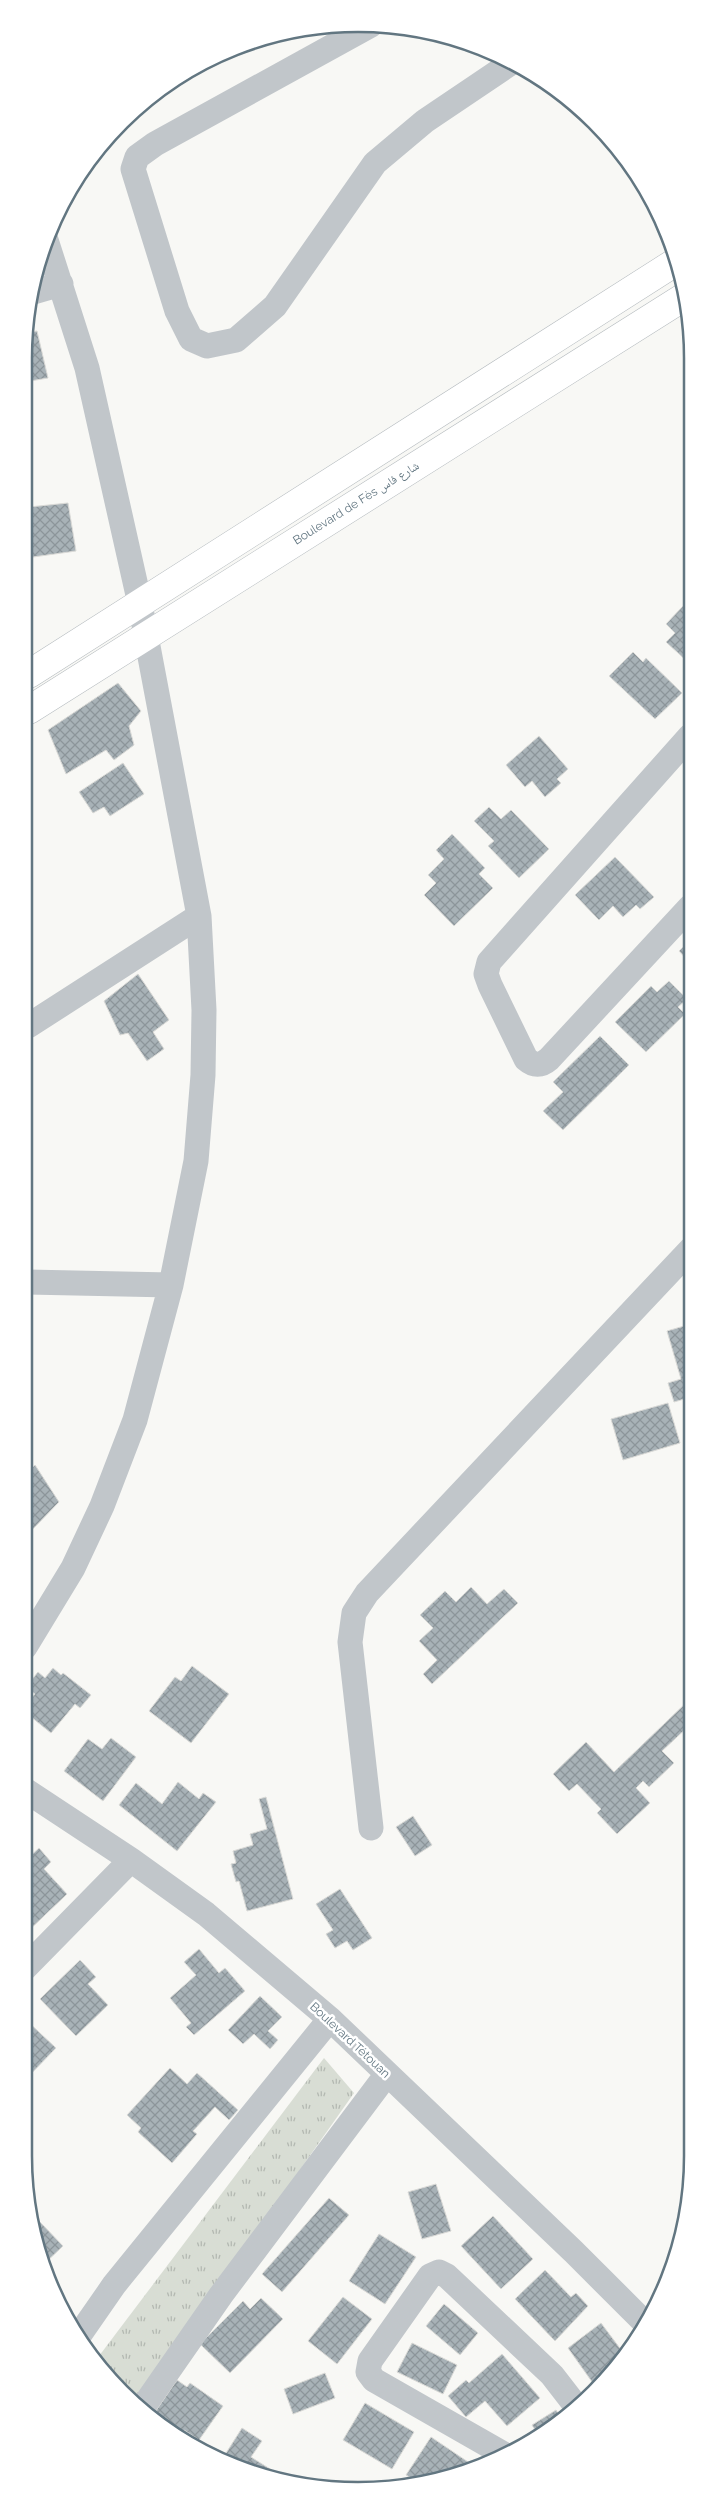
<svg xmlns="http://www.w3.org/2000/svg" width="716" height="2515" viewBox="0 0 716 2515" font-family="Raleway,'Noto Naskh Arabic',sans-serif">
  <style>
    .grass { fill: url(#grass-tufts) }
    .building { fill: url(#building-cross-hatch); stroke: #dadad7 }
    .lines { fill: none; stroke-linecap: round; stroke-linejoin: round }
    .major-casing { stroke: #b4babe; stroke-width: 29 }
    .minor { stroke: #c1c6ca; stroke-width: 25 }
    .major { stroke: #fff; stroke-width: 28 }
    .labels { text-anchor: middle; dominant-baseline: central; stroke-width: 5; stroke-linejoin: round; paint-order: stroke }
    .street-label { font-size: 12px; fill: #627681; stroke: #fff }
    .rim { fill: none; stroke: #627681; stroke-width: 2.5 }
  </style>
  <defs>
    <pattern id="grass-tufts" width="24" height="20" patternUnits="userSpaceOnUse" patternTransform="scale(1.25)"><rect width="24" height="20" fill="#d8ddd4"/><path d="M3 7l-1-3M5 7V3M7 7l1-3M15 17l-1-3M17 17v-4M19 17l1-3" fill="none" stroke="#b3b8b1"/></pattern>
    <pattern id="building-cross-hatch" width="8" height="8" patternUnits="userSpaceOnUse" patternTransform="scale(1.25)"><rect width="8" height="8" fill="#a8b2b7"/><path d="M0 0l8 8M0 8l8-8" fill="none" stroke="#8c959a"/></pattern>
  </defs>
  <rect width="100%" height="100%" fill="#f8f8f5"/>
  <!-- grass -->
  <path class="grass" d="M 324,2058 L 354,2093 L 135,2404 L 107,2378 L 96,2360 Z"/>
  <!-- building -->
  <path class="building" d="M 37,331 L 48,378 L 30,381 L 30,332 Z
    M 68,503 L 76,551 L 33,557 L 29,535 L 29,507 Z
    M 685,604 L 690,608 L 690,664 L 666,642 L 675,633 L 666,624 Z
    M 633,652 L 643,662 L 646,658 L 682,693 L 655,719 L 609,676 Z
    M 118,683 L 141,711 L 129,726 L 134,745 L 114,760 L 106,750 L 66,774 L 48,730 Z
    M 539,736 L 568,769 L 557,779 L 561,783 L 545,797 L 532,781 L 525,787 L 506,765 Z
    M 123,763 L 144,794 L 110,816 L 104,807 L 93,813 L 79,792 Z
    M 489,807 L 501,819 L 511,810 L 549,849 L 519,878 L 488,846 L 494,841 L 474,821 Z
    M 452,834 L 485,868 L 479,874 L 493,888 L 454,926 L 424,895 L 436,883 L 428,875 L 444,859 L 436,850 Z
    M 615,857 L 654,897 L 640,909 L 636,905 L 623,917 L 613,906 L 599,920 L 575,895 Z
    M 690,940 L 690,963 L 679,951 Z
    M 138,974 L 169,1020 L 153,1032 L 164,1049 L 147,1061 L 128,1033 L 120,1035 L 104,1001 Z
    M 669,981 L 687,999 L 678,1007 L 685,1014 L 646,1052 L 615,1022 L 651,986 L 657,992 Z
    M 600,1036 L 629,1065 L 563,1130 L 543,1111 L 563,1092 L 553,1082 Z
    M 691,1324 L 691,1339 L 688,1340 L 691,1350 L 691,1397 L 674,1402 L 668,1383 L 681,1379 L 667,1331 Z
    M 668,1403 L 680,1443 L 623,1460 L 611,1419 Z
    M 35,1465 L 59,1502 L 29,1533 L 26,1528 L 26,1474 Z
    M 471,1587 L 487,1604 L 504,1589 L 518,1603 L 432,1684 L 423,1674 L 437,1660 L 419,1641 L 433,1628 L 420,1615 L 445,1591 L 456,1602 Z
    M 192,1666 L 229,1694 L 191,1743 L 149,1711 L 175,1677 L 181,1681 Z
    M 53,1668 L 61,1675 L 63,1673 L 91,1695 L 80,1708 L 75,1704 L 51,1733 L 25,1712 L 25,1706 L 35,1694 L 26,1687 L 38,1672 L 45,1678 Z
    M 689,1700 L 692,1703 L 692,1723 L 662,1751 L 674,1763 L 649,1787 L 643,1781 L 636,1788 L 650,1803 L 617,1834 L 597,1813 L 601,1809 L 577,1784 L 569,1791 L 553,1774 L 586,1742 L 614,1772 Z
    M 111,1738 L 136,1757 L 103,1801 L 64,1771 L 88,1739 L 102,1749 Z
    M 178,1782 L 199,1799 L 203,1793 L 216,1802 L 177,1851 L 119,1805 L 136,1783 L 162,1804 Z
    M 266,1797 L 293,1899 L 247,1911 L 239,1881 L 236,1882 L 231,1864 L 236,1863 L 233,1851 L 253,1845 L 250,1834 L 267,1829 L 259,1799 Z
    M 413,1816 L 432,1845 L 415,1856 L 396,1827 Z
    M 39,1848 L 51,1862 L 44,1869 L 67,1894 L 25,1934 L 25,1878 L 29,1873 L 25,1869 L 25,1861 Z
    M 340,1889 L 372,1938 L 353,1950 L 347,1941 L 335,1948 L 326,1934 L 333,1930 L 316,1904 Z
    M 199,1949 L 219,1973 L 225,1968 L 245,1991 L 194,2035 L 186,2027 L 191,2023 L 170,1998 L 196,1975 L 184,1962 Z
    M 80,1960 L 96,1977 L 88,1984 L 108,2005 L 76,2036 L 40,1999 Z
    M 260,1996 L 282,2017 L 268,2031 L 278,2040 L 270,2049 L 254,2034 L 243,2044 L 228,2030 Z
    M 24,2018 L 56,2048 L 24,2081 Z
    M 170,2068 L 187,2084 L 197,2073 L 238,2110 L 229,2120 L 215,2107 L 193,2131 L 197,2134 L 172,2163 L 138,2132 L 141,2128 L 127,2115 Z
    M 436,2184 L 451,2231 L 422,2239 L 408,2192 Z
    M 329,2198 L 349,2215 L 282,2292 L 262,2274 Z
    M 493,2216 L 533,2259 L 501,2289 L 461,2246 Z
    M 30,2217 L 36,2224 L 39,2221 L 63,2246 L 43,2265 Z
    M 379,2234 L 416,2257 L 385,2304 L 349,2281 Z
    M 545,2270 L 571,2297 L 576,2293 L 588,2306 L 555,2341 L 515,2299 Z
    M 343,2297 L 372,2319 L 337,2364 L 308,2341 Z
    M 261,2298 L 283,2319 L 230,2373 L 200,2344 L 243,2301 L 250,2309 Z
    M 444,2304 L 478,2333 L 460,2355 L 426,2326 Z
    M 601,2323 L 625,2355 L 595,2386 L 568,2348 Z
    M 412,2343 L 457,2365 L 443,2394 L 397,2372 Z
    M 502,2354 L 540,2398 L 507,2426 L 485,2401 L 466,2417 L 448,2396 L 466,2380 L 469,2383 Z
    M 325,2373 L 335,2398 L 293,2414 L 284,2389 Z
    M 177,2380 L 187,2387 L 190,2383 L 223,2406 L 199,2440 L 184,2430 L 179,2437 L 151,2418 Z
    M 365,2403 L 414,2432 L 392,2469 L 343,2440 Z
    M 556,2410 L 563,2421 L 539,2436 L 532,2425 Z
    M 242,2428 L 262,2441 L 251,2457 L 278,2474 L 274,2480 L 221,2461 Z
    M 431,2437 L 477,2468 L 445,2480 L 418,2482 L 406,2475 Z"/>
  <g class="lines">
    <!-- major casing -->
    <g class="major-casing">
      <path id="major" d="M 29,674 L 674,263
        M 29,710 L 684,297"/>
    </g>
    <!-- minor -->
    <path class="minor" d="M 371,25 L 155,144 L 137,157 L 133,169 L 177,311 L 191,339 L 207,346 L 236,340 L 275,306 L 375,163 L 425,121 L 511,63
      M 30,293 L 61,284
      M 690,736 L 489,962 L 486,974 L 490,985 L 526,1059 C 534,1066 541,1066 549,1059 L 690,907
      M 28,1026 L 199,916
      M 27,1282 L 171,1285
      M 25,1647 L 73,1568 L 102,1506 L 135,1420 L 171,1285 L 196,1161 L 203,1075 L 204,1010 L 199,916 L 140,604 L 87,368 L 46,240
      M 25,1790 L 131,1860 L 206,1914 L 330,2019 L 574,2252 L 646,2324
      M 371,1828 L 350,1642 L 354,1613 L 367,1593 L 691,1249
      M 24,1969 L 131,1860
      M 80,2334 L 114,2285 L 330,2019
      M 141,2410 L 221,2295 L 387,2074
      M 507,2456 L 374,2380 L 368,2372 L 370,2361 L 430,2276 L 439,2272 L 447,2276 L 552,2375 L 576,2406"/>
    <!-- major -->
    <use href="#major" class="major"/>
  </g>
  <g class="labels">
    <!-- street labels -->
    <g class="street-label">
      <text transform="translate(356 503) rotate(-32)">Boulevard de Fès شارع فاس</text>
      <text transform="translate(350 2040) rotate(43)">Boulevard Tétouan</text>
    </g>
  </g>
  <!-- crop -->
  <path d="M0 0H716V2515H0ZM358 32H358A326 326 0 0 1 684 358V2156A326 326 0 0 1 358 2482H358A326 326 0 0 1 32 2156V358A326 326 0 0 1 358 32Z" fill="#fff" fill-rule="evenodd"/>
  <path class="rim" d="M358 32H358A326 326 0 0 1 684 358V2156A326 326 0 0 1 358 2482H358A326 326 0 0 1 32 2156V358A326 326 0 0 1 358 32Z"/>
</svg>
